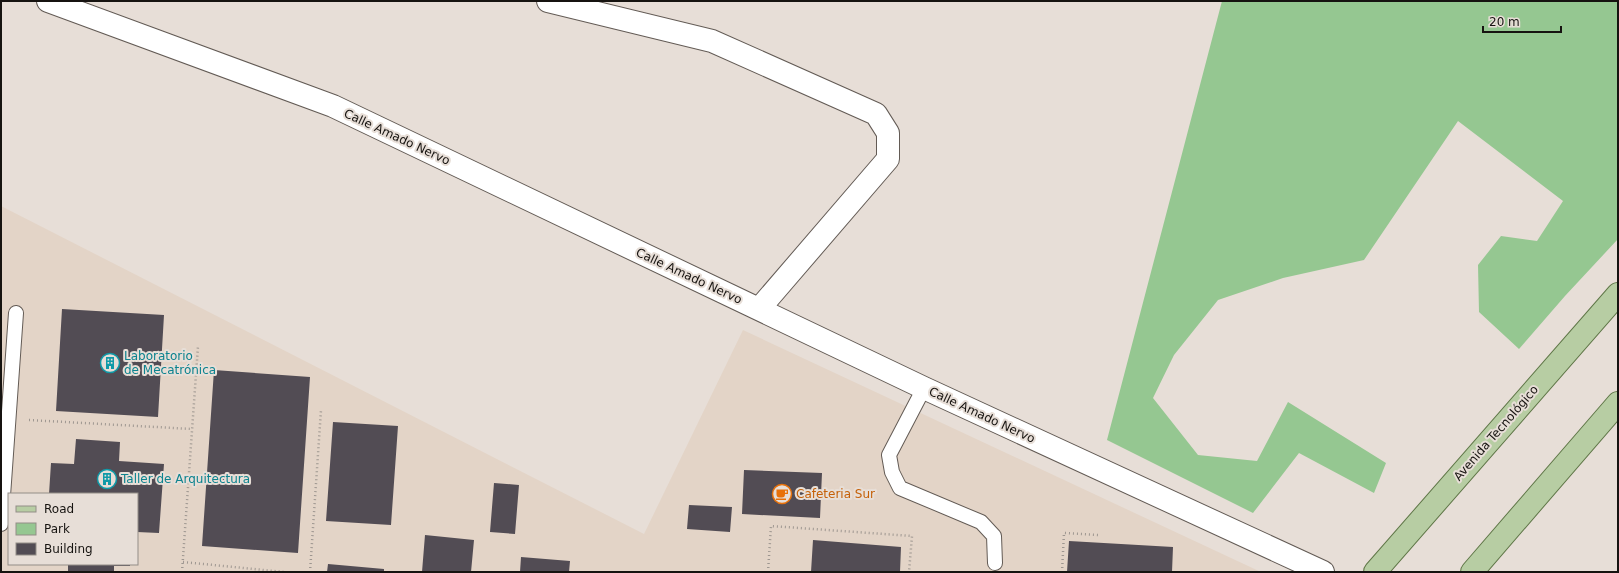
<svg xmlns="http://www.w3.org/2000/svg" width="1619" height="573" viewBox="0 0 1619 573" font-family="'DejaVu Sans',sans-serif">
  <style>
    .built { fill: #e3d4c7; fill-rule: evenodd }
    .green { fill: #95c791 }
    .building { fill: #524c54 }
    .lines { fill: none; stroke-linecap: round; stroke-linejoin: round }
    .service-casing { stroke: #635b55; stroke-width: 16 }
    .minor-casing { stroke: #635b55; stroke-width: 24 }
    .primary-casing { stroke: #5f7647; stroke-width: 24 }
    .path { stroke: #9d9690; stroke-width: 2.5; stroke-dasharray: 1 3; stroke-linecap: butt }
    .service { stroke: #fff; stroke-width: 14 }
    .minor { stroke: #fff; stroke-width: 22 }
    .primary { stroke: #b7cda3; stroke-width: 22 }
    .labels { text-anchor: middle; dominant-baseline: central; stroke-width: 4; stroke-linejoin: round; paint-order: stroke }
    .street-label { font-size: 12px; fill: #161310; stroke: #e7ded7 }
    .culture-label { font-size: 12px; fill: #0d838f; stroke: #e7ded7; text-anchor: start }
    .food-label { font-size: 12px; fill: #c56008; stroke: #e7ded7; text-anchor: start }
  </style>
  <rect width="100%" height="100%" fill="#e7ded7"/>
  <!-- built -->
  <path class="built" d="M 1,206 L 644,534 L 743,330 L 1261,572 L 1,572 ZM 9,494 L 137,494 L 137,564 L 9,564 Z"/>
  <!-- green -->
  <path class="green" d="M 1222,1 L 1618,1 L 1618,239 L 1565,296 L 1519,349 L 1479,312 L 1478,265 L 1501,236 L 1537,241 L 1563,201 L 1458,121 L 1364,260 L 1283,278 L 1218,300 L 1174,355 L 1153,398 L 1198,455 L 1257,461 L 1288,402 L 1386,463 L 1374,493 L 1299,453 L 1253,513 L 1107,440 Z"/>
  <!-- building -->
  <path class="building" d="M 62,309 L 164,315 L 158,417 L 56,411 Z
    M 214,370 L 310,377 L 298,553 L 202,546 Z
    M 333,422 L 398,426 L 391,525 L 326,521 Z
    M 76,439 L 120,442 L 119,461 L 164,464 L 159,533 L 137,532 L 137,494 L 49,494 L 51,463 L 74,464 Z
    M 744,470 L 822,473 L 820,518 L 742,514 Z
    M 494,483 L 519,485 L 515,534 L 490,532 Z
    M 689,505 L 732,507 L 730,532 L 687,529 Z
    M 425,535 L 474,540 L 471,572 L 422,572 Z
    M 813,540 L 901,547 L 900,572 L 811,572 Z
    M 1069,541 L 1173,547 L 1172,572 L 1067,572 Z
    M 521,557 L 570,561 L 569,572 L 520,572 Z
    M 68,564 L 130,564 L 130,566 L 114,566 L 114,572 L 68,572 Z
    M 328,564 L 384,569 L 384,572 L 327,572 Z"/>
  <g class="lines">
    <!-- service casing -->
    <g class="service-casing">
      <path id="service" d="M 924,388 L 889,455 L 892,472 L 900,488 L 981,522 L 994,536 L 995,563
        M 1,524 L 16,313"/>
    </g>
    <!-- minor casing -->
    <g class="minor-casing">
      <path id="minor" d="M 48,1 L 333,106 L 924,388 L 1323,572
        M 548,1 L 712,41 L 876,114 L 888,133 L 888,159 L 759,309"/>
    </g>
    <!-- primary casing -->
    <g class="primary-casing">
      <path id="primary" d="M 1375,572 L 1618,294
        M 1472,572 L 1618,403"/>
    </g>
    <!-- path -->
    <path class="path" d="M 29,420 L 192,429
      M 183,562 L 284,572
      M 182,572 L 198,346
      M 310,572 L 321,410
      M 768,572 L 771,526 L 912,536 L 909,572
      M 1062,572 L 1064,533 L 1098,535"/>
    <!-- service -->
    <use href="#service" class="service"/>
    <!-- minor -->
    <use href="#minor" class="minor"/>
    <!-- primary -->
    <use href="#primary" class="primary"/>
  </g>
  <!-- icons -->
  <defs>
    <g id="building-ring" transform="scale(1)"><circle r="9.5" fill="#e7ded7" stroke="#0f9aa8" stroke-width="1.5"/><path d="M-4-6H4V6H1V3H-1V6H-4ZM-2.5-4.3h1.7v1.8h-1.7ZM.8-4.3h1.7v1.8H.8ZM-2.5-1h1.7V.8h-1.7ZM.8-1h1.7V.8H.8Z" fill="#0f9aa8"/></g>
    <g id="cafe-ring" transform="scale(1)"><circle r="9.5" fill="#e7ded7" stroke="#e8710a" stroke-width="1.5"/><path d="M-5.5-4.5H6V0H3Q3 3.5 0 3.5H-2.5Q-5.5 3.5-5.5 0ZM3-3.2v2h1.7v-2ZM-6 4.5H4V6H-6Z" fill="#e8710a"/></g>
  </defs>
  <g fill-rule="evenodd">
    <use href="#building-ring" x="110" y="363"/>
    <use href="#building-ring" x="107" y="479"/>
    <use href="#cafe-ring" x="782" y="494"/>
  </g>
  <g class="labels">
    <!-- street labels -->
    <g class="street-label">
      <text transform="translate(397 137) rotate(25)">Calle Amado Nervo</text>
      <text transform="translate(689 276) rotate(25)">Calle Amado Nervo</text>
      <text transform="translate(982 415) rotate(25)">Calle Amado Nervo</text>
      <text transform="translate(1496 433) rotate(-49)">Avenida Tecnológico</text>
    </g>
    <!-- culture labels -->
    <g class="culture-label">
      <text x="124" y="356">Laboratorio<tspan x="124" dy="14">de Mecatrónica</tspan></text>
      <text x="121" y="479">Taller de Arquitectura</text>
    </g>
    <!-- food labels -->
    <g class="food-label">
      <text x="796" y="494">Cafeteria Sur</text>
    </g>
  </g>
  <!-- border -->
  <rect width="1619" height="573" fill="none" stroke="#161310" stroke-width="4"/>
  <!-- legend -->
  <rect x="8" y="493" width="130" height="72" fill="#e7ded7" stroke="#938d87"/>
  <rect x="16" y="506" width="20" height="6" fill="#b7cda3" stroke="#938d87"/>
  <text x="44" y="513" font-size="12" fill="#161310">Road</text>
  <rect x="16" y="523" width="20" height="12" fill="#95c791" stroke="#938d87"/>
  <text x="44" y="533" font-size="12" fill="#161310">Park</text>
  <rect x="16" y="543" width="20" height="12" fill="#524c54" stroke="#938d87"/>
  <text x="44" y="553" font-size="12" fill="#161310">Building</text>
  <!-- scale -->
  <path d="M1483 26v6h78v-6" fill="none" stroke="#161310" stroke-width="2"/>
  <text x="1489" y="26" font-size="12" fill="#161310" stroke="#e7ded7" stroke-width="3" paint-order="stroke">20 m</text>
</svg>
